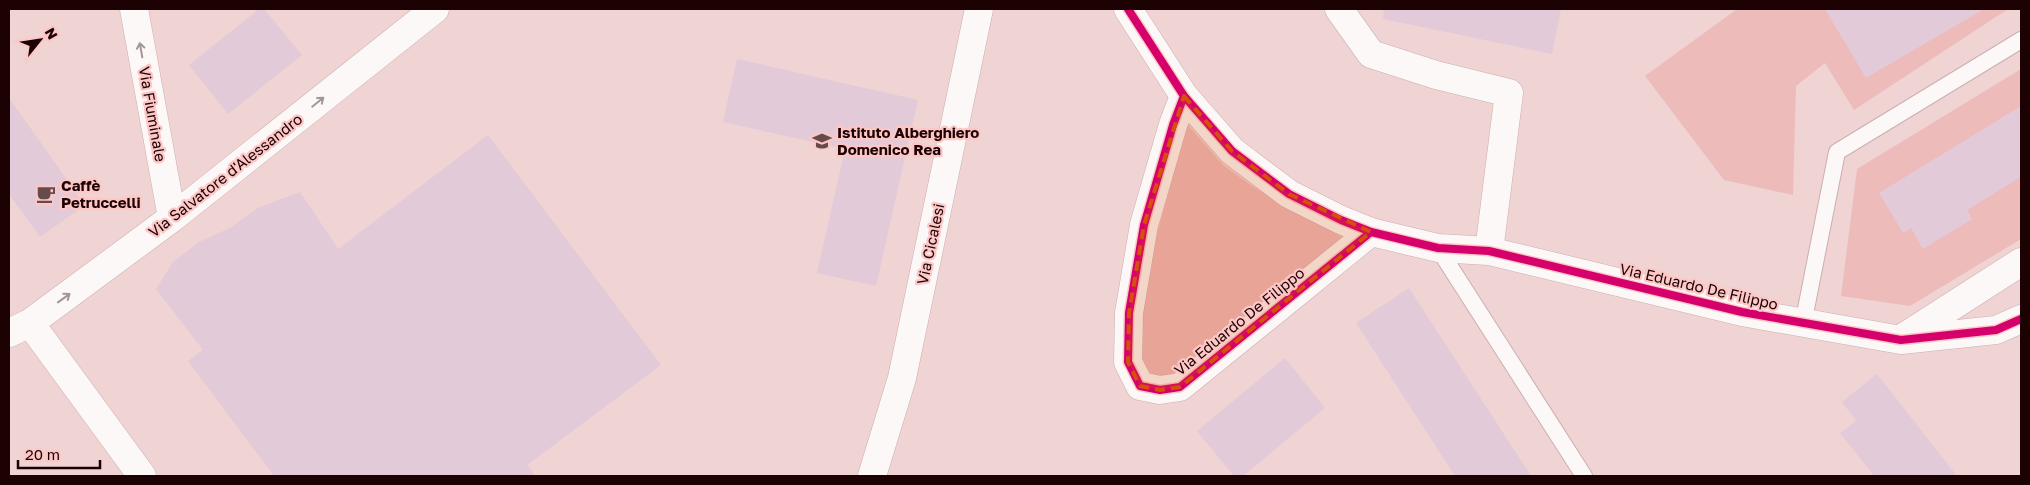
<svg xmlns="http://www.w3.org/2000/svg" width="2030" height="485" viewBox="0 0 2030 485" font-family="'Golos Text',sans-serif">
  <style>
    .green { fill: #ebb }
    .building { fill: #e2cad8 }
    .lines { fill: none; stroke-linecap: round; stroke-linejoin: round }
    .service-casing { stroke: #cbaeaf; stroke-width: 18 }
    .minor-casing { stroke: #cbaeaf; stroke-width: 29 }
    .service { stroke: #fdf8f8; stroke-width: 16 }
    .minor { stroke: #fdf8f8; stroke-width: 28 }
    .cycleway-casing { stroke: #fdc7c6; stroke-width: 11 }
    .cycleway { stroke: #d6006c; stroke-width: 8 }
    .oneway { stroke: #a39696 }
    .marked { fill: #d4500b; fill-opacity: 0.2; stroke: #d4500b; stroke-width: 4; stroke-dasharray: 10 6; stroke-linejoin: round }
    .labels { text-anchor: middle; dominant-baseline: central; stroke-width: 4.5; stroke-linejoin: round; paint-order: stroke }
    .street-label { font-size: 15px; fill: #1d0204; stroke: #fdc7c6 }
    .poi-label { font-size: 15px; font-weight: bold; fill: #1d0204; stroke: #fdc7c6; text-anchor: start }
  </style>
  <rect width="100%" height="100%" fill="#f0d3d3"/>
  <!-- green -->
  <path class="green" d="M 1737,9 L 2008,9 L 1854,110 L 1825,63 L 1796,86 L 1793,195 L 1724,180 L 1645,76 Z
    M 2021,69 L 2021,239 L 1910,306 L 1841,296 L 1857,169 Z
    M 1187,124 L 1223,165 L 1252,186 L 1344,238 L 1166,379 L 1152,374 L 1139,360 L 1141,314 L 1155,242 Z"/>
  <!-- building -->
  <path class="building" d="M 259,9 L 264,9 L 302,55 L 228,114 L 189,65 Z
    M 1384,9 L 1561,9 L 1552,54 L 1383,19 Z
    M 1825,9 L 1984,9 L 1866,78 Z
    M 737,59 L 918,100 L 876,286 L 817,273 L 845,149 L 723,122 Z
    M 9,98 L 85,205 L 40,237 L 9,194 Z
    M 2021,106 L 2021,177 L 1967,210 L 1972,219 L 1923,249 L 1911,228 L 1903,233 L 1879,193 Z
    M 488,135 L 661,365 L 527,465 L 535,476 L 274,476 L 188,361 L 203,350 L 156,289 L 173,262 L 199,242 L 230,228 L 258,208 L 300,192 L 338,249 Z
    M 1409,288 L 1531,476 L 1455,476 L 1356,323 Z
    M 1285,358 L 1325,408 L 1243,476 L 1234,476 L 1197,431 Z
    M 1877,374 L 1957,476 L 1874,476 L 1840,433 L 1856,421 L 1842,402 Z"/>
  <g class="lines">
    <!-- service casing -->
    <g class="service-casing">
      <path id="service" d="M 1438,248 L 1584,476
        M 1803,324 L 1837,152 L 2021,40"/>
    </g>
    <!-- minor casing -->
    <g class="minor-casing">
      <path id="minor" d="M 134,9 L 172,218
        M 1128,9 L 1184,96 L 1232,151 L 1289,194 L 1341,220 L 1371,232 L 1438,248 L 1489,251 L 1742,312 L 1901,340 L 1996,330 L 2021,319
        M 1339,9 L 1371,54 L 1436,75 L 1509,93 L 1489,251
        M 1184,96 L 1173,125 L 1144,225 L 1129,313 L 1128,362 L 1140,386 L 1160,390 L 1180,387 L 1371,232
        M 30,323 L 142,476
        M 9,333 L 30,323 L 172,218 L 435,9
        M 1904,337 L 2021,262
        M 872,476 L 902,378 L 979,9"/>
    </g>
    <!-- service -->
    <use href="#service" class="service"/>
    <!-- minor -->
    <use href="#minor" class="minor"/>
    <!-- cycleway casing -->
    <g class="cycleway-casing">
      <path id="cycleway" d="M 1128,9 L 1184,96 L 1232,151 L 1289,194 L 1341,220 L 1371,232 L 1438,248 L 1489,251 L 1742,312 L 1901,340 L 1996,330 L 2021,319
        M 1184,96 L 1173,125 L 1144,225 L 1129,313 L 1128,362 L 1140,386 L 1160,390 L 1180,387 L 1371,232"/>
    </g>
    <!-- cycleway -->
    <use href="#cycleway" class="cycleway"/>
  </g>
  <!-- one-way arrows -->
  <defs><path id="oneway-shaft" d="M-6 0H5M1.5-3L5.5 0L1.5 3" fill="none" stroke-width="1.6" stroke-linecap="round" stroke-linejoin="round" transform="scale(1.25)"/></defs>
  <g class="oneway">
    <use href="#oneway-shaft" transform="translate(141 50) rotate(-100)"/>
    <use href="#oneway-shaft" transform="translate(318 102) rotate(-39)"/>
    <use href="#oneway-shaft" transform="translate(64 298) rotate(-36)"/>
  </g>
  <!-- marked area -->
  <path class="marked" d="M 1184,96 L 1232,151 L 1289,194 L 1371,232 L 1180,387 L 1160,390 L 1140,386 L 1128,362 L 1129,313 L 1144,225 Z"/>
  <!-- icons -->
  <defs>
    <g id="school-bare" transform="scale(1.5)"><path d="M0-5L7-2L0 1L-7-2ZM-4 1L0 2.5L4 1V4Q0 6-4 4Z" fill="#674b4c" stroke="#fdc7c6" stroke-width="2.5" paint-order="stroke"/></g>
    <g id="cafe-bare" transform="scale(1.5)"><path d="M-5.5-4.5H6V0H3Q3 3.5 0 3.5H-2.5Q-5.5 3.5-5.5 0ZM3-3.2v2h1.7v-2ZM-6 4.5H4V6H-6Z" fill="#674b4c" stroke="#fdc7c6" stroke-width="2.5" paint-order="stroke"/></g>
  </defs>
  <g fill-rule="evenodd">
    <use href="#school-bare" x="822" y="141"/>
    <use href="#cafe-bare" x="46" y="194"/>
  </g>
  <g class="labels">
    <!-- street labels -->
    <g class="street-label">
      <text transform="translate(153 114) rotate(80)">Via Fiuminale</text>
      <text transform="translate(225 175) rotate(-38)">Via Salvatore d'Alessandro</text>
      <text transform="translate(930 244) rotate(-78)">Via Cicalesi</text>
      <text transform="translate(1699 286) rotate(13)">Via Eduardo De Filippo</text>
      <text transform="translate(1239 321) rotate(-39)">Via Eduardo De Filippo</text>
    </g>
    <!-- poi labels -->
    <g class="poi-label">
      <text x="837" y="132">Istituto Alberghiero<tspan x="837" dy="17">Domenico Rea</tspan></text>
      <text x="61" y="185">Caffè<tspan x="61" dy="17">Petruccelli</tspan></text>
    </g>
  </g>
  <!-- border -->
  <rect width="2030" height="485" fill="none" stroke="#1d0204" stroke-width="20"/>
  <!-- north arrow -->
  <g transform="translate(40 40) rotate(60)" stroke="#fdc7c6" stroke-width="4" paint-order="stroke">
  <path d="M0-4L9 19L0 12L-9 19Z" fill="#1d0204"/>
  <text y="-8" font-size="14" font-weight="bold" text-anchor="middle" fill="#1d0204">N</text>
  </g>
  <!-- scale -->
  <path d="M18 460v8h82v-8" fill="none" stroke="#1d0204" stroke-width="2.5"/>
  <text x="25" y="460" font-size="15" fill="#1d0204" stroke="#fdc7c6" stroke-width="4" paint-order="stroke">20 m</text>
</svg>
